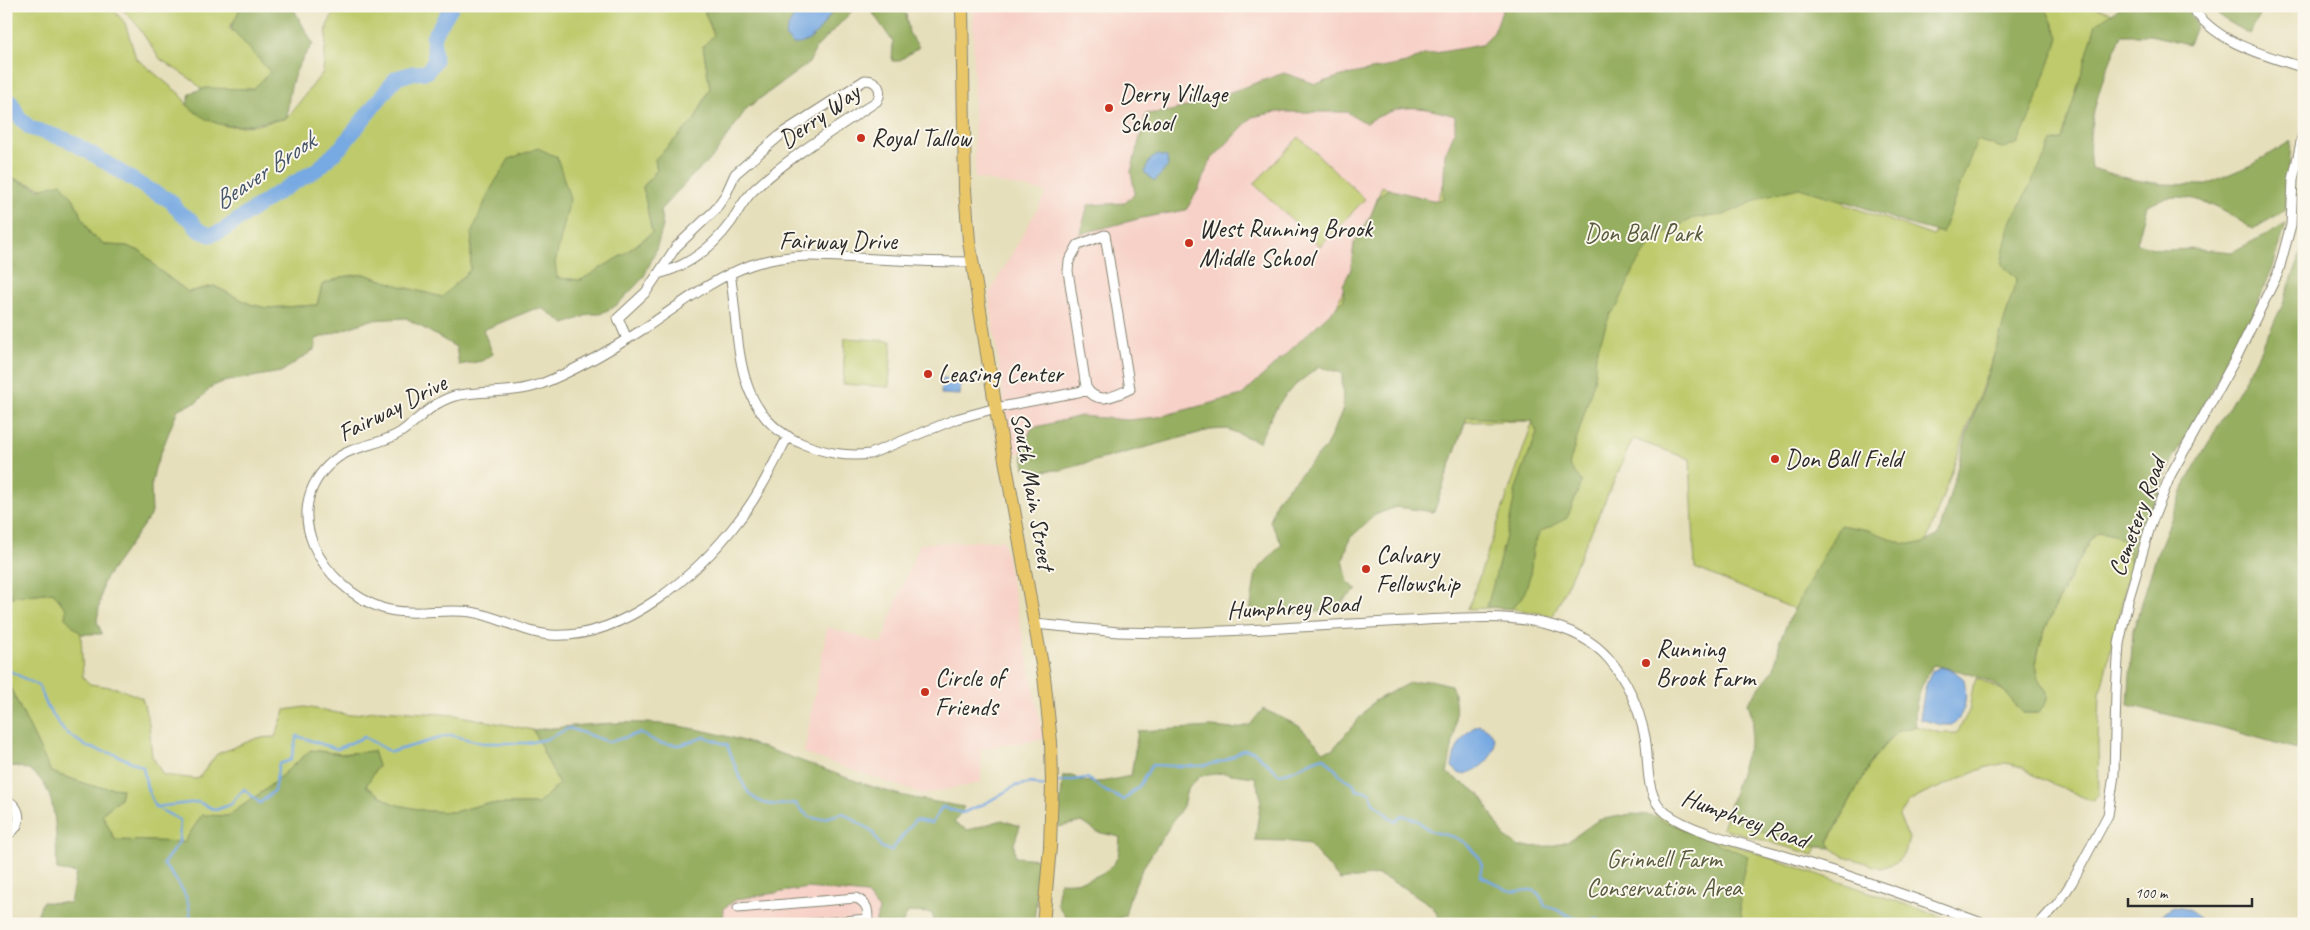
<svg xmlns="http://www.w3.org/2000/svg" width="2310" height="930" viewBox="0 0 2310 930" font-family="Caveat,sans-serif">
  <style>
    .built { fill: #f7d1c7 }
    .green { fill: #beca6c; stroke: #747a4c }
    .forest { fill: #96ae60; stroke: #606c46 }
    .water { fill: #77a9e2; stroke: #516a86 }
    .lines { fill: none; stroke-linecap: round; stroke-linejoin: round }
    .stream { stroke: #77a9e2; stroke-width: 2.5 }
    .river { stroke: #77a9e2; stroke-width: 15 }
    .street-casing { stroke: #888573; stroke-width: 11 }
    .primary-casing { stroke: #888573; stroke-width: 14 }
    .street { stroke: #fff; stroke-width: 9 }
    .primary { stroke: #e9c769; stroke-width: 12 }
    .poi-dot { fill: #c8321e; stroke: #fbf7ec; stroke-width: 2 }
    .labels { text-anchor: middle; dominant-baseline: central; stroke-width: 4; stroke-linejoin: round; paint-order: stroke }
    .poi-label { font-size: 25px; fill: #2b2b2b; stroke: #fbf7ec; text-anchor: start }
    .street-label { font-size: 25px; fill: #2b2b2b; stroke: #fbf7ec }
    .park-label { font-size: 25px; fill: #575b3e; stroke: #fbf7ec }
    .water-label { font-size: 26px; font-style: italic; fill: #46576b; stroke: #fbf7ec }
  </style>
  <rect width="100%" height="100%" fill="#fbf7ec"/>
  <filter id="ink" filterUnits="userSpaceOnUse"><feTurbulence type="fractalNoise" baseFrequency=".02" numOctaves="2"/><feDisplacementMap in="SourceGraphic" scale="10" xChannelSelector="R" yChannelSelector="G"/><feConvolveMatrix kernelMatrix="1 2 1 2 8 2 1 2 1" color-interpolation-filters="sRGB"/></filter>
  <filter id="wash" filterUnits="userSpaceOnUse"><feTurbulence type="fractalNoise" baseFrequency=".0096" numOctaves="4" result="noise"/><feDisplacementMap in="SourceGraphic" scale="20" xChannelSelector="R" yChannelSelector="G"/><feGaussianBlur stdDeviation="1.12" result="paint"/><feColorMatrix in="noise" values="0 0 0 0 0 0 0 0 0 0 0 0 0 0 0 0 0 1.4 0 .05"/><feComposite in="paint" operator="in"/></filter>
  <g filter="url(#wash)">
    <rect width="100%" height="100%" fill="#e6dfbb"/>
    <!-- built -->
    <path class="built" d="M 973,6 L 1506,6 L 1434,210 L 1381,186 L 1336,309 L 1254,397 L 1011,455 L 989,294 L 1047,192 L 975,178 Z
      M 1003,540 L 1044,739 L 981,749 L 981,783 L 922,794 L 804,753 L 827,627 L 882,644 L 894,607 L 920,544 Z
      M 744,827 L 896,867 L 877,924 L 715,924 Z"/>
    <!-- green -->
    <path class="green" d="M 6,6 L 110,6 L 125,23 L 136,58 L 181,95 L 187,105 L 225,126 L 242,126 L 257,125 L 287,118 L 323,72 L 327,26 L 337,6 L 706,6 L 705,13 L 714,35 L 703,46 L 710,88 L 694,121 L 655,159 L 657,170 L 643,187 L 652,233 L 624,254 L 582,280 L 557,278 L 555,263 L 472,232 L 470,270 L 442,297 L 403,287 L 364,274 L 342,277 L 322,285 L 317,305 L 266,308 L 250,304 L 214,286 L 188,292 L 159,270 L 142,252 L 127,246 L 106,245 L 91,235 L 73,198 L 6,176 Z
      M 119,6 L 245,6 L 229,28 L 281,68 L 283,85 L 213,100 L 192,80 L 160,59 L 134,21 Z
      M 2017,6 L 2091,6 L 2112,13 L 2031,251 L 1814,855 L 1722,828 L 1799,611 L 1695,568 L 1690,459 L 1633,439 L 1553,616 L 1503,607 L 1468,609 L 1533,421 L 1468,422 L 1355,437 L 1389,321 L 1336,309 L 1382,186 L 1434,210 L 1460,138 L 1862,158 L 1844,204 L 1933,236 Z
      M 1299,137 L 1365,199 L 1320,246 L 1254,184 Z
      M 845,338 L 892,341 L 889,387 L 843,384 Z
      M 2098,532 C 2123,536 2127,538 2131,564 L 2100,694 L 2098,742 L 2099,794 L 2092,801 L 2035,776 L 2022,767 L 2006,763 L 1984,768 L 1926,793 L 1909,802 L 1899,817 L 1909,838 L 1905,853 L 1897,862 L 1881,868 L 1844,856 L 1831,848 L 1829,841 L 1873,759 L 1896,732 L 1916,726 L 1941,733 L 1957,733 L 1969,711 L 1973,686 L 1977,678 L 2004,691 L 2023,713 L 2038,713 C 2060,690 2036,688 2036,669 C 2037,632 2072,575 2089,542 Z
      M 6,588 L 12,597 L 53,592 L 66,609 L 66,618 L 81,634 L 83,677 L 90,684 L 117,688 L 142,698 L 149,723 L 152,756 L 163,775 L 198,779 L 217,754 L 257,738 L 275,737 L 285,710 L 305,707 L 349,715 L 380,710 L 455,715 L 533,730 L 559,784 L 538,804 L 484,804 L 454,812 L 427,811 L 393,804 L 366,786 L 378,766 L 373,751 L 341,754 L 311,750 L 265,790 L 228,816 L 202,815 L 184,842 L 115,840 L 102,814 L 120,799 L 122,789 L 92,786 L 51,772 L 6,679 Z
      M 1659,812 L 1678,826 L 1962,924 L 1534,924 L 1543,909 Z"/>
    <!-- forest -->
    <path class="forest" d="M 241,6 L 292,6 L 313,44 C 293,70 289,86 287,118 C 247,124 221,137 187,105 L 190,93 L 206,88 L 253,89 L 270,72 L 231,28 Z
      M 707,6 L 857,6 L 816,48 L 809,63 L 747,108 L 713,157 L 691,177 L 660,210 L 663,226 L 655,253 L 643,278 L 617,305 L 600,314 L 590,314 L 565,324 L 544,309 L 534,309 L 483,330 L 493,354 L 482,361 L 459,365 L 456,347 L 406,318 L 371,320 L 316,339 L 315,349 L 281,372 L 223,382 L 213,386 L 197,402 L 178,409 L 155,468 L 151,487 L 152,513 L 103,582 L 97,621 L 102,634 L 81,634 L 65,618 L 66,609 L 53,592 L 12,597 L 6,588 L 6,176 L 40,189 L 61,183 L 73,198 L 91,235 L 106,245 L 127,246 L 142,252 L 159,270 L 188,292 L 214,286 L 250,304 L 266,308 L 317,305 L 322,285 L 342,277 L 364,274 L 403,287 L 442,297 L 470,270 L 472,232 L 489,192 L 509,159 L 538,148 L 557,157 L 570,199 L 555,263 L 557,278 L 581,280 L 624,254 L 652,233 L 643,187 L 657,170 L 655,159 L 694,121 L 710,88 L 703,46 L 714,35 L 705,13 Z
      M 868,6 L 899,6 L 906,14 L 909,33 L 919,47 L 899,61 L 892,61 L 893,42 Z
      M 1504,6 L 2042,6 L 2048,13 L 2059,37 L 2029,119 L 2017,145 L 2002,148 L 1977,140 L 1942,233 L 1904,223 L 1857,205 L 1799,188 L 1765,196 L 1724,215 L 1694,218 L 1656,237 L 1637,263 L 1617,307 L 1610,314 L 1596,354 L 1594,381 L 1569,465 L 1582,482 L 1567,518 L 1540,532 L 1533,548 L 1530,576 L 1523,597 L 1511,609 L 1487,607 L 1509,525 L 1516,488 L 1537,433 L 1532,421 L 1467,417 L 1434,512 L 1396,507 L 1375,515 L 1350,538 L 1343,560 L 1348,582 L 1357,590 L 1342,601 L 1342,610 L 1293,613 L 1250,612 L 1256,572 L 1282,544 L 1270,522 L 1277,499 L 1326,447 L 1343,409 L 1342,373 L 1320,367 C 1283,391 1277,404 1259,442 L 1227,429 L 1210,430 L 1061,470 L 1034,471 L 1025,468 L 1022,448 L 1032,428 L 1081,416 L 1127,420 L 1158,417 L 1242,395 L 1344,300 L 1343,285 L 1351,269 L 1354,243 L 1370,217 L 1379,196 L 1388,189 L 1432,200 L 1443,200 L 1445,154 L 1455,131 L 1455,116 C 1416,105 1402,103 1366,123 L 1347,112 L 1277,112 L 1252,117 L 1210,161 L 1198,190 L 1186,210 L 1142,218 L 1080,234 L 1088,205 L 1125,203 L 1135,193 L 1131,172 L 1146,114 L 1171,111 L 1205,101 L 1284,73 L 1316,84 L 1342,76 L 1406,63 L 1424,55 L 1481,45 L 1494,32 Z
      M 2124,6 L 2183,6 L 2197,24 L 2189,44 L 2150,35 L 2122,35 C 2103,75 2084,124 2091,168 L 2130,179 L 2160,184 L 2204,185 L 2251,165 L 2291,141 L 2286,210 L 2253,229 C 2227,213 2198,192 2165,198 C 2159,199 2153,203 2147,205 L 2137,243 L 2160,250 L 2200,249 L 2232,252 L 2286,224 L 2274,264 L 2250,322 L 2174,457 L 2153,505 L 2138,552 L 2131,564 C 2127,538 2123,536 2098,532 L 2089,542 C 2072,575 2036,633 2036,669 C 2036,688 2060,690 2038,713 L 2023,713 C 2016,706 2011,699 2005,692 C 1990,677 1953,669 1933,665 C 1922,683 1912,704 1916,726 L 1896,732 L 1873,759 L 1829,840 L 1831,848 C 1793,846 1761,832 1726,817 L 1751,738 L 1753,721 L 1748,702 L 1775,668 L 1780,640 L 1790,617 L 1840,525 L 1868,530 L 1905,544 L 1923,544 L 1939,534 L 1966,437 L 1992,362 L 2017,278 L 2001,264 L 2009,226 L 2052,142 L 2062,139 L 2096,24 L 2119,8 Z
      M 2209,6 L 2266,6 L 2249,34 L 2219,16 Z
      M 2304,239 L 2304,751 L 2216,726 L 2128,705 L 2133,631 L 2157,554 L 2187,480 L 2255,361 L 2282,306 L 2302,251 Z
      M 6,679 L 51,772 L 92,786 L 122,789 L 120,798 L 102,814 L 115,840 L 184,842 L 202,815 L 228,816 L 265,790 L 311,750 L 341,754 L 373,751 L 378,766 L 366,786 L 393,804 L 427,811 L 454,812 L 484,804 L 538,804 L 559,784 L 533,730 C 575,726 619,720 661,724 C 739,731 812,768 886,791 C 911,799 938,802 964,807 L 954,823 L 968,830 L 1002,820 L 1020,826 L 1014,844 L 1015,857 L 1040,859 L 1034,924 L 935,924 L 932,913 L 908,912 L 902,924 L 875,924 L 879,910 L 866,894 L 808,888 L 737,899 L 724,908 L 723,924 L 42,924 L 37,916 L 42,902 L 70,903 L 76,873 L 57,870 C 55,833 62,764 6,766 Z
      M 1430,680 L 1451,685 C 1461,707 1452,750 1447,773 L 1480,794 L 1504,836 L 1519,847 L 1552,846 L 1570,840 L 1598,820 L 1631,814 L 1650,815 L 1748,856 C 1740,884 1737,895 1743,924 L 1443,924 L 1432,906 L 1408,890 L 1379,875 L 1340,880 L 1309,844 L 1284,841 L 1255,840 L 1261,798 L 1255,777 L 1223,773 L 1200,776 L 1187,790 L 1183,806 L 1142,869 L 1130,896 L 1125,916 L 1109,922 L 1068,920 L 1057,904 L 1060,882 C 1078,884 1106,877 1116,860 C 1120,854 1119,844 1120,837 L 1097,832 L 1082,822 L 1058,827 L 1063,776 L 1073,776 C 1088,788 1113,779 1131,776 L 1138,731 L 1212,727 L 1233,729 L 1250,725 L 1263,709 L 1299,726 L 1324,751 L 1333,749 L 1374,701 L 1409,683 Z"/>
    <!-- water -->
    <path class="water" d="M 800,6 L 836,6 C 825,21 813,47 792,44 L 785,36 L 788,27 Z
      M 1158,155 L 1167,157 L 1168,166 L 1155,181 L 1144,172 L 1151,159 Z
      M 942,378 L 961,379 L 960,395 L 941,394 Z
      M 1941,667 L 1954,671 L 1964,679 C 1967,697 1967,712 1952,725 L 1941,725 L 1920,719 L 1925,688 L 1932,671 Z
      M 1479,725 C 1513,737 1485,774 1460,774 L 1452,767 C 1454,750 1463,731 1479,725 Z
      M 2174,907 C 2186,908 2197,911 2202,924 L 2151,924 L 2155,919 Z"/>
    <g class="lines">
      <!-- stream -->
      <path class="stream" d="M 6,669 L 39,686 L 48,708 L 64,731 L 87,747 L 114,754 L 143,767 L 147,788 L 155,807 L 180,820 L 179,842 L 163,864 C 178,881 193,900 190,924
        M 1059,782 L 1087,778 L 1107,792 L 1124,800 L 1139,786 L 1152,765 C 1182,766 1218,771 1242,750 L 1253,751 L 1279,774 C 1298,772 1306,761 1324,757 L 1340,775 L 1353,783 L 1356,790 L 1369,792 L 1373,802 L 1395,822 L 1402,815 L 1417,820 L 1430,831 L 1454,837 L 1464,842 L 1479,857 L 1482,866 L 1480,876 C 1489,879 1497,885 1505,889 C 1524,898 1534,877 1545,906 C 1563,909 1578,927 1597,918 L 1602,924
        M 155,807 L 198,802 L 216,810 L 231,804 L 244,789 L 260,803 L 274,791 L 279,764 L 291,760 L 297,736 L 337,749 L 364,737 L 391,752 L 450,735 L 483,743 L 527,743 L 547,739 L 569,728 L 609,742 L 640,733 L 659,743 L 680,745 L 705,737 L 727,745 C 743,783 745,813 795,803 C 812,824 818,820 843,813 L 872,831 L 881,847 L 891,851 L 915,820 L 932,823 L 942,807 L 962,813 L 986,803 L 1015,786 L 1032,783 L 1040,786 L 1044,786"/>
      <!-- river -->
      <path class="river" d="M 6,99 L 11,102 L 19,117 L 30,128 L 68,140 L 94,155 L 146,188 L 171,201 L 181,214 L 190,219 L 198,230 L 210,235 L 222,231 L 274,195 L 319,168 L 342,146 L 396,78 L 413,73 L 427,72 L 435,61 L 433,37 L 452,6"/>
    </g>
  </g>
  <g filter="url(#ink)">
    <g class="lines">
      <!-- street casing -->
      <g class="street-casing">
        <path id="street" d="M 2191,6 C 2217,44 2263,54 2304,68
          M 1105,235 L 1130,389 C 1114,396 1097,406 1086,387 L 1068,271 L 1069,261 L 1078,245 Z
          M 730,273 C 741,337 730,415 803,444 C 826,453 846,457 870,454 L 956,419 L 996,408 L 1088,390
          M 627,339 L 618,318 L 646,292 L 676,247 L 715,210 L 726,194 L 735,174 L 784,132 L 865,80 C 878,80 883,91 877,101 C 836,129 793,154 756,188 C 745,197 739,210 731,222 C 713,247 688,266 658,274
          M 788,436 C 773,465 759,495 739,520 C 698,574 623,640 551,635 C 523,633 499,616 471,612 C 442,608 411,617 382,608 C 323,588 276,511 332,462 C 353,444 380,446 401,432 C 421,418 434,400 459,395 C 486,390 514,394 541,384 C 577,370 612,349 645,328 C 680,305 711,279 751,265 C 792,251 833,257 875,259 C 907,261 939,262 972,262
          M 1035,624 L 1118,632 L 1167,633 C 1247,631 1327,625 1408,621 C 1451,619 1499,613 1542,623 C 1566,628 1592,639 1609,659 C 1627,680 1639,709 1645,737 C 1650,762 1643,795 1666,813 C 1694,834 1754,846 1788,857 C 1854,877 1919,899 1984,924
          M 6,800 C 23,807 23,828 6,835
          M 738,908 L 856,898 C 869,904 868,911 868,924
          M 808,924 L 868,919
          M 2039,924 L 2059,902 L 2072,882 L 2108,815 L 2114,775 L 2116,691 L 2119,644 L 2128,601 L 2150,527 L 2170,476 L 2237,356 L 2278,273 L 2291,225 L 2293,180 L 2304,128"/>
      </g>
      <!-- primary casing -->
      <g class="primary-casing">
        <path id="primary" d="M 962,6 L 965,190 L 969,241 L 996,410 L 1044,676 L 1051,742 L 1052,785 L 1050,847 L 1043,924"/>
      </g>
      <!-- street -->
      <use href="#street" class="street"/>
      <!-- primary -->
      <use href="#primary" class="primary"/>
    </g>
  </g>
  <!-- markers -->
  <g class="poi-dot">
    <circle cx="1109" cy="108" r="5"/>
    <circle cx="861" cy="138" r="5"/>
    <circle cx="1189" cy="243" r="5"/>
    <circle cx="928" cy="374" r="5"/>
    <circle cx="1775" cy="459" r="5"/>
    <circle cx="1366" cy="569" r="5"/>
    <circle cx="1646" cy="663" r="5"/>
    <circle cx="925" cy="692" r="5"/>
  </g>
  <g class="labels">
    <!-- poi labels -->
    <g class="poi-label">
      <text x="1119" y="94">Derry Village<tspan x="1119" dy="29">School</tspan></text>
      <text x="871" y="138">Royal Tallow</text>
      <text x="1199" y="229">West Running Brook<tspan x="1199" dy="29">Middle School</tspan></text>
      <text x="938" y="374">Leasing Center</text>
      <text x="1785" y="459">Don Ball Field</text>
      <text x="1376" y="555">Calvary<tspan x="1376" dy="29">Fellowship</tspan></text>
      <text x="1656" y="649">Running<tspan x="1656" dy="29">Brook Farm</tspan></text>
      <text x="935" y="678">Circle of<tspan x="935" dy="29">Friends</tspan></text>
    </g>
    <!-- street labels -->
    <g class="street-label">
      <text transform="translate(819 116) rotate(-35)">Derry Way</text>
      <text x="838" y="241">Fairway Drive</text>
      <text transform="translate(392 408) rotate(-27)">Fairway Drive</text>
      <text transform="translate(1033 491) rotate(80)">South Main Street</text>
      <text transform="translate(2137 517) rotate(-70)">Cemetery Road</text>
      <text transform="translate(1293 607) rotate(-3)">Humphrey Road</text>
      <text transform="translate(1745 819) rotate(20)">Humphrey Road</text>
    </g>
    <!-- park labels -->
    <g class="park-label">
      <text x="1643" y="233">Don Ball Park</text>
      <text x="1664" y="859">Grinnell Farm<tspan x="1664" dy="29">Conservation Area</tspan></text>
    </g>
    <!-- water labels -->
    <g class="water-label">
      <text transform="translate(264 171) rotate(-34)">Beaver Brook</text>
    </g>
  </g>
  <!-- margin -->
  <rect width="2310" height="930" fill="none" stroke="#fbf7ec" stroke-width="25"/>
  <!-- scale -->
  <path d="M2128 898v8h124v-8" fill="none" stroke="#2b2b2b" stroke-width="2.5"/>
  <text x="2135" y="898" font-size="15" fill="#2b2b2b" stroke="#fbf7ec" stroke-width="4" paint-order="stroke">100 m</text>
</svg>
